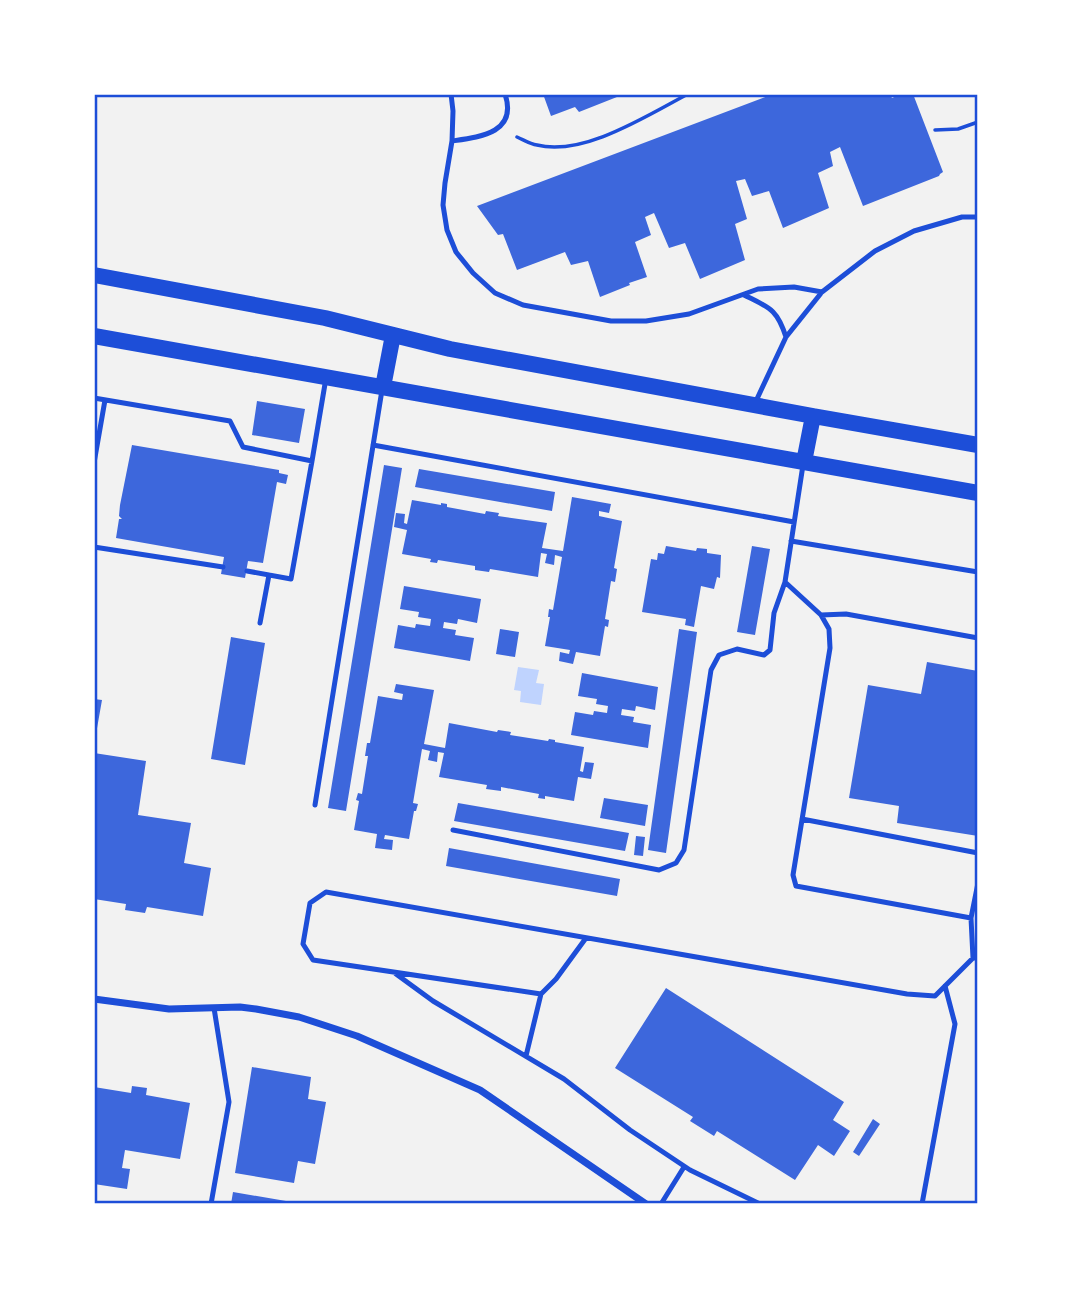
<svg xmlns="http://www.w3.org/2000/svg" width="1072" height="1298" viewBox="0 0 1072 1298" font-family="Commissioner,sans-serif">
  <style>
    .water { fill: #bfd3fe }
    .building { fill: #3d67dc }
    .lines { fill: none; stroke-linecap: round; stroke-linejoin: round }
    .path { stroke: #1d4ed8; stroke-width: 3.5 }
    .service { stroke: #1d4ed8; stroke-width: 5 }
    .minor { stroke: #1d4ed8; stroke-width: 7 }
    .primary { stroke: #1d4ed8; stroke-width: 16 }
    .neatline { fill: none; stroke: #1d4ed8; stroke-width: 2.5 }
  </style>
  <rect width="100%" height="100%" fill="#f2f2f2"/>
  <!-- water -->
  <path class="water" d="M 518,667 L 539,670 L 536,683 L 544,684 L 541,705 L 520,702 L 521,691 L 514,690 Z"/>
  <!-- building -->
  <path class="building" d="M 543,94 L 622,94 L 622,95 L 579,112 L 575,107 L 551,116 Z
    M 773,94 L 890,94 L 892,98 L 901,94 L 913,94 L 943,172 L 940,174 L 939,176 L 863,206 L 840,147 L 830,152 L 833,166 L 818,173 L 829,208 L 783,228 L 769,191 L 752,196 L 745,179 L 736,181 L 747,219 L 735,224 L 745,260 L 700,279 L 685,243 L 669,248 L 654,213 L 645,217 L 651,235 L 635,242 L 647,277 L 629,283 L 630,285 L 600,297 L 588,261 L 571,265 L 565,252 L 517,270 L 503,234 L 498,235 L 477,206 Z
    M 257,401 L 305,409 L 299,443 L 252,435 Z
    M 132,445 L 279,470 L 279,473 L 288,475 L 286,484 L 277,482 L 263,563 L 248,561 L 245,578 L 221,574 L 224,557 L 116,538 L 119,519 L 122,519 L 119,516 L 120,505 Z
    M 384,465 L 402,468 L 346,811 L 328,808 Z
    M 419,469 L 555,492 L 552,511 L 415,487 Z
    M 572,497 L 611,504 L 609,513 L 599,511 L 599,516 L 622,521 L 614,568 L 617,569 L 615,582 L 611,581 L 605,619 L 609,620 L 608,627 L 605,626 L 600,656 L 576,652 L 573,664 L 559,661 L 560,652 L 569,654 L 570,650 L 545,646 L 550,617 L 548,617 L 549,609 L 553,610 L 562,557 L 555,555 L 554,565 L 545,563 L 547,554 L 541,553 L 538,577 L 490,569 L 489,572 L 475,570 L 475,566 L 438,560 L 437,563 L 430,562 L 431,559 L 402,554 L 407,530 L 394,527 L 396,513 L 405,514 L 404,523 L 407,524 L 412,500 L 441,505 L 441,503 L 447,504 L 447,507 L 485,514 L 486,511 L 499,513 L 498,516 L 547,523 L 542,548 L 563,551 Z
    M 666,546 L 696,551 L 697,548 L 707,549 L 707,553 L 721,555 L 720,578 L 717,577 L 714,589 L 701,586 L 694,627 L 685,625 L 686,619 L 642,612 L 651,559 L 657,560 L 658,553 L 664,554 Z
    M 752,546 L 770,549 L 755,635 L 737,632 Z
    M 404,586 L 481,599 L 477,623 L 458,619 L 457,624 L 444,622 L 443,628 L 456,630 L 455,635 L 474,638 L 470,661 L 394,648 L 398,625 L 415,628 L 416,624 L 430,626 L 431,619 L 418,617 L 419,612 L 400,609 Z
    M 500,629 L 519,632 L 515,657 L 496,654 Z
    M 679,629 L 697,632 L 666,853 L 648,850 Z
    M 231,637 L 265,643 L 245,765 L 211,759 Z
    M 927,662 L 978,671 L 978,836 L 897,823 L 899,806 L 849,798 L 868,685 L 921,694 Z
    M 582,673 L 658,687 L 655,710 L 636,706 L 635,711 L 622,709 L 621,715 L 634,717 L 633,722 L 651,725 L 648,748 L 571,735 L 575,712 L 593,715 L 594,711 L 607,713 L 608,706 L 596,704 L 597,699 L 578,696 Z
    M 396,684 L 434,690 L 424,744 L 445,748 L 449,723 L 497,732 L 498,730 L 511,732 L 510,735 L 548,741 L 549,739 L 555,740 L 555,742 L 584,747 L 580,771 L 583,772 L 585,762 L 594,763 L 591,779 L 578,777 L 574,801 L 545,796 L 545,799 L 538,798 L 539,794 L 501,787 L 501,791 L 486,789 L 487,785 L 439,777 L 444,753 L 438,752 L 437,762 L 428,760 L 430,751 L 422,749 L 413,803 L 418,804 L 416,811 L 414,811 L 409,839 L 385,835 L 384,839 L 393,840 L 392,850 L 375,848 L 377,834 L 354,830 L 359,801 L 356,800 L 358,793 L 362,794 L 368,756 L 365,756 L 367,743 L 370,743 L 378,696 L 402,700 L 403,694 L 394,692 Z
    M 94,699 L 102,700 L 96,734 L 94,734 Z
    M 94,753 L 146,761 L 138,815 L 191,823 L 184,863 L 211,868 L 203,916 L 147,907 L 145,913 L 125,910 L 126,904 L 94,899 Z
    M 604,798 L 648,805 L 645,826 L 600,818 Z
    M 458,803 L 629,833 L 625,851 L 454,821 Z
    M 636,836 L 645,837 L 643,856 L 634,855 Z
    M 449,848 L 620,879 L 617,896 L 446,866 Z
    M 666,988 L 844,1102 L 833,1120 L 850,1131 L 834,1156 L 818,1145 L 795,1180 L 717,1131 L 714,1136 L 690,1121 L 693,1117 L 615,1068 Z
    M 252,1067 L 311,1077 L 308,1099 L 326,1102 L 315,1164 L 298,1161 L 294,1183 L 235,1173 Z
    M 132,1086 L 147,1088 L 146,1095 L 190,1103 L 180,1159 L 125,1150 L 122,1168 L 130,1169 L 127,1189 L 94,1184 L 94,1087 L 131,1093 Z
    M 873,1119 L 880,1124 L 859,1156 L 853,1152 Z
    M 233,1192 L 286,1201 L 285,1204 L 231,1204 Z"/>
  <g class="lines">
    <!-- path -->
    <path class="path" d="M 935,130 L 958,129 L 978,122
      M 517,137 C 524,140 530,144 537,145 C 583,157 648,115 688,94"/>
    <!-- service -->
    <path class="service" d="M 451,94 L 453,111 L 452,141 L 445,183 L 443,205 L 447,230 L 456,252 L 473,273 L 495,293 L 523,305 L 611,321 L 646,321 L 689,314 L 758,289 L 794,287 L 822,292
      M 452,141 C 480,137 518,133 505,94
      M 744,295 C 770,308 777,309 786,337
      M 94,398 L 230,421 L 243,447 L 312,461 L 291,579 L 247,571
      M 756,401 L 786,337 L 822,292 L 875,251 L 914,231 L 962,217 L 978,217
      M 373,445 L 794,522
      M 312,461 L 326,378
      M 94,463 L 105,400
      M 803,465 L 785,582 L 821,615 L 829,629 L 830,648 L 793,875 L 796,886 L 971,918 L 978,883
      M 791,541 L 978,572
      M 94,547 L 223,567
      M 821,615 L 846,614 L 978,638
      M 260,623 L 269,575
      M 315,805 L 382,390
      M 802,819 L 978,853
      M 453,830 L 659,870 L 676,863 L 684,850 L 711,670 L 719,655 L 737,649 L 764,655 L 770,650 L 774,613 L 785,582
      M 971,918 L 973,958
      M 586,938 L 556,979 L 541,994 L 313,960 L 303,944 L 310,903 L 326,892 L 907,994 L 935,996 L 973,958 L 978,958
      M 396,974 L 433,1001 L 564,1079 L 630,1130 L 690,1170 L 760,1204
      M 526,1056 L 541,994
      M 211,1204 L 229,1102 L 214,1008
      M 661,1204 L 684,1167
      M 922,1204 L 955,1024 L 945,986"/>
    <!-- minor -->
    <path class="minor" d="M 94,999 L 169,1009 L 240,1007 L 256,1009 L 299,1017 L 357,1036 L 480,1090 L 646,1204"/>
    <!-- primary -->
    <path class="primary" d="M 94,275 L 325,318 L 450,349 L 813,416 L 978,445
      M 94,336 L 978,493
      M 383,387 L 393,335
      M 804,462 L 813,416"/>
  </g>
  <!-- border -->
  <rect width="1072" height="1298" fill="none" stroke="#ffffff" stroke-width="192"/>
  <rect x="96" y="96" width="880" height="1106" class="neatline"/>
</svg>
